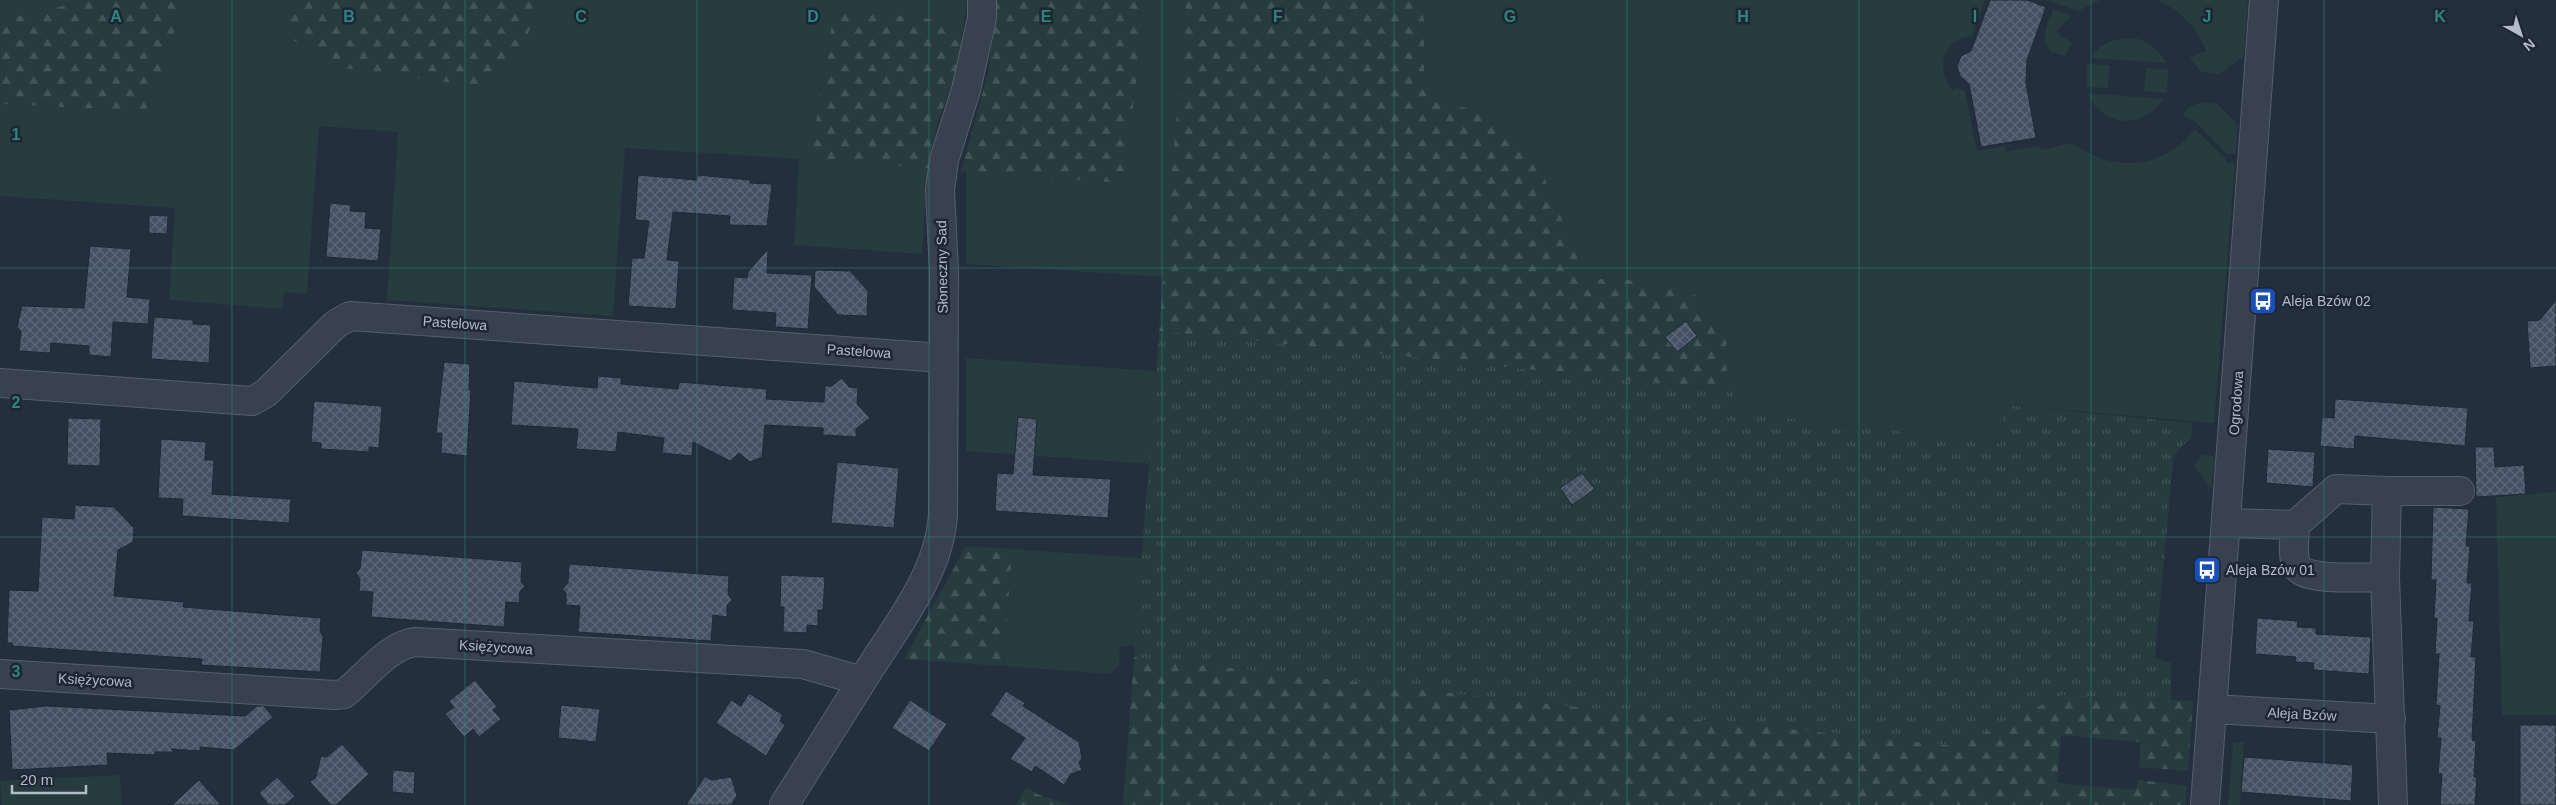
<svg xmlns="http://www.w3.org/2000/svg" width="2556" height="805" viewBox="0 0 2556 805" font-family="Arial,sans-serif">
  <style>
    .green { fill: #263c3f }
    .forest { fill: url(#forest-firs) }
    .park { fill: url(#park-tufts) }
    .building { fill: url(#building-cross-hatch); stroke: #1f2835 }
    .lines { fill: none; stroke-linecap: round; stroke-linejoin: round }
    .minor-casing { stroke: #565f6c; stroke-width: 30 }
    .minor { stroke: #38414e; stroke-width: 28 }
    .grid { fill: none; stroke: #308480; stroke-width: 1; stroke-opacity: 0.55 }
    .labels { text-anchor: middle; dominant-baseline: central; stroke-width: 5; stroke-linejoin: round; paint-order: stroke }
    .street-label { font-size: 14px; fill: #b4bcc9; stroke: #1d2633 }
    .poi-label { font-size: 14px; fill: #b4bcc9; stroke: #1d2633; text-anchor: start }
    .grid-label { font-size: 16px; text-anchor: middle; font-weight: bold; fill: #308480; stroke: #1d2633; stroke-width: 5; stroke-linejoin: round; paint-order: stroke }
  </style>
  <defs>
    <pattern id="forest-firs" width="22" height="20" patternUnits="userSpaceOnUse" patternTransform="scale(1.25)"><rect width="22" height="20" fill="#263c3f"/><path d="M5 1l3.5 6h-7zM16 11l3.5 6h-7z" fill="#435659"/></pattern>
    <pattern id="park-tufts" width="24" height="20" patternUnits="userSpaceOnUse" patternTransform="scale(1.25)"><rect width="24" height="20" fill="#263c3f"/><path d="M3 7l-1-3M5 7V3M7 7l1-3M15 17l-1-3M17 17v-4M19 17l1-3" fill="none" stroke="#435659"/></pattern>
    <pattern id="building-cross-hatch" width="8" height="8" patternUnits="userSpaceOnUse" patternTransform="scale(1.25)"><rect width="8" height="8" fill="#455162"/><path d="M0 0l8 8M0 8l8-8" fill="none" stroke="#5d6877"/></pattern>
  </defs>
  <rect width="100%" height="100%" fill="#242f3e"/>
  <!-- green -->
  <path class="green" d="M 0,0 L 90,0 L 0,20 Z
    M 182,0 L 288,0 L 287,37 L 491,88 C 513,61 534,37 536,0 L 968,0 L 962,35 L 942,20 L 857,11 L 834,12 L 810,160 L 928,168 L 922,254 L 794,245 L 799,159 L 625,148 L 613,316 L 387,300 L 398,132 L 319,126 L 307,294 L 284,292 L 283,309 L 169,300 L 175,208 L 0,196 L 0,104 L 146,111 L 171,44 Z
    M 1146,0 L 1186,0 L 1164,277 L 966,264 L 966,171 L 1124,183 Z
    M 1418,0 L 1985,0 L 1972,36 C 1942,38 1935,71 1953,90 L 1956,87 L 1965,91 L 1977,151 L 2005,146 L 2007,152 L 2040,146 L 2041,150 L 2072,143 C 2113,173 2163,170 2195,129 L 2226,159 L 2226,163 L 2235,163 L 2214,423 L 2005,405 L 2002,443 L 1732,412 L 1734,391 L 1727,390 L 1726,331 L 1687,286 L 1655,286 L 1629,280 L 1601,279 L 1584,273 L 1542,172 L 1526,143 L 1453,104 L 1424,92 L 1424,20 Z
    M 2046,0 L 2100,0 L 2078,11 Z
    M 2157,0 L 2248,0 L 2244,56 L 2219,74 L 2202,72 L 2189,58 L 2206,51 C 2196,26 2181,11 2157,0 Z
    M 2053,9 L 2071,16 L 2056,32 L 2072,43 L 2065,56 L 2051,52 C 2039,39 2048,24 2053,9 Z
    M 2133,38 C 2149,41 2158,49 2166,63 L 2090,58 C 2102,42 2114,38 2133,38 Z
    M 2087,64 L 2110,65 L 2108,88 L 2086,87 Z
    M 2146,68 L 2168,70 L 2167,93 L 2144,91 Z
    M 2087,93 L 2164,99 C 2142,129 2104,129 2087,93 Z
    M 2203,102 L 2217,104 L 2238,125 L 2236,154 L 2226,153 L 2198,124 L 2182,114 L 2191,106 Z
    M 966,358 L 1156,371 L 1149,464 L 966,451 Z
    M 2203,455 L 2210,455 L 2215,458 L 2211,489 L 2195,468 L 2196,462 Z
    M 2556,492 L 2556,715 L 2502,715 L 2496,497 Z
    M 1012,549 L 1142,558 L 1135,646 L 1120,646 L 1119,666 L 1110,674 L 1004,666 Z
    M 2233,742 L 2244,742 L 2240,805 L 2228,805 Z
    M 120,775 L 122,805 L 2,805 L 0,781 Z"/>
  <!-- forest -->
  <path class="forest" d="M 90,0 L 182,0 L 171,44 L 146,111 L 0,104 L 0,20 Z
    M 288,0 L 536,0 C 534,36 513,61 491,88 L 343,68 L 287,37 Z
    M 997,0 L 1146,0 L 1124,183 L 961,171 L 988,73 Z
    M 1186,0 L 1418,0 L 1424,20 L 1424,92 L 1453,104 L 1493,116 L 1526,143 L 1542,172 L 1584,273 L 1601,279 L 1629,280 L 1655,286 L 1687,286 L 1726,331 L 1727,390 L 1159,331 Z
    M 834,11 L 857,11 L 942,20 L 962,35 L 958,70 L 938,121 L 928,168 L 810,160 Z
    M 966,546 L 1012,549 L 1004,666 L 904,659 Z
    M 1134,657 L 1587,708 L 1956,746 L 2062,695 L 2193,701 L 2188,771 L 2139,767 L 2141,742 L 2061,735 L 2057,783 L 2136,790 L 2138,780 L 2187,786 L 2185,805 L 1123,805 Z
    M 1027,787 L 1037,794 L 1070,805 L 1016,805 Z"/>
  <!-- park -->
  <path class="park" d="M 1159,331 L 1734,391 L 1732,412 L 2001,443 L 2005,405 L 2192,423 L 2191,438 L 2176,452 L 2173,461 L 2155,658 L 2171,663 L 2171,700 L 2062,695 L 1956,746 L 1587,708 L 1134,657 Z"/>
  <!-- building -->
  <path class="building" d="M 1990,0 L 2027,0 L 2046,7 L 2027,60 L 2026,83 L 2036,138 L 1981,147 L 1969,84 L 1960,76 L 1957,66 L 1961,56 L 1971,51 Z
    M 638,175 L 697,180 L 697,175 L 750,180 L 750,183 L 772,184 L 767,226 L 729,225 L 730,216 L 673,212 L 667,260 L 679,261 L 676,309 L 628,306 L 632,258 L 644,258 L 649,221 L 635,220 Z
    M 330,203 L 351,205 L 350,211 L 366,212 L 365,228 L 381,229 L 378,261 L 326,257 Z
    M 149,215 L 168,216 L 167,234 L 149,233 Z
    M 90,246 L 131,249 L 127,297 L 150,299 L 148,324 L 113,322 L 111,357 L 89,355 L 89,346 L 51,343 L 50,353 L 19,351 L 21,331 L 17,327 L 22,306 L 84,308 Z
    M 768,249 L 767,273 L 812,275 L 808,329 L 775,327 L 776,313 L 732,310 L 734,277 L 747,278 L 748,272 Z
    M 815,270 L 850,271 L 868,291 L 867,316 L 838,315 L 814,287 Z
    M 2556,300 L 2556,366 L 2530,368 L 2527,321 L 2540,320 Z
    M 154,317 L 193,320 L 193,324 L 211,325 L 209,363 L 151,359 Z
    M 1686,321 L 1697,336 L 1677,352 L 1665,337 Z
    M 444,362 L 470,364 L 469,390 L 471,390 L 467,456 L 441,453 L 442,433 L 436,433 Z
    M 598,376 L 621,378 L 621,384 L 678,389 L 679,382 L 767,389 L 766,399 L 824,402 L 825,386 L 832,386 L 842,378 L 849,387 L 858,388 L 857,404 L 870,418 L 856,429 L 856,437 L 823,435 L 823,428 L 765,425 L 762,457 L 750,462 L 739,453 L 730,461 L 693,442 L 692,456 L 662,453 L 664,438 L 618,432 L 616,452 L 576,449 L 578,429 L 511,425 L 514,381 L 597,388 Z
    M 2335,399 L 2468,408 L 2465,446 L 2355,436 L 2354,449 L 2320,446 L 2322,417 L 2334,418 Z
    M 314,401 L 382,406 L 379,448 L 369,447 L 369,452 L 321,449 L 321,443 L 311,442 Z
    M 1018,417 L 1037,419 L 1033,475 L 1111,479 L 1108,518 L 995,511 L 997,473 L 1013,474 Z
    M 68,418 L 101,419 L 100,466 L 67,465 Z
    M 161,439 L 206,442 L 205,460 L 214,460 L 212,494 L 291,499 L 289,523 L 182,516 L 183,499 L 158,498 Z
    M 2475,447 L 2494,447 L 2495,467 L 2524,465 L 2526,494 L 2476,497 Z
    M 2268,449 L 2315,452 L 2313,487 L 2266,483 Z
    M 837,462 L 899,468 L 894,528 L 831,523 Z
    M 1582,473 L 1595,489 L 1572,505 L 1560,488 Z
    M 75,505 L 114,507 L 134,528 L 133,542 L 118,550 L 114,596 L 184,602 L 183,607 L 321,618 L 320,631 L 323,636 L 320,672 L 201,665 L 202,659 L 12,646 L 13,643 L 7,643 L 9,590 L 38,591 L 42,517 L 74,519 Z
    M 2433,507 L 2469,509 L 2466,546 L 2470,546 L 2467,583 L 2472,583 L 2469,621 L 2474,621 L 2471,657 L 2476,657 L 2472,740 L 2476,741 L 2474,777 L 2477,777 L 2475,805 L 2440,805 L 2442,774 L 2438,774 L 2441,738 L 2437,738 L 2440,706 L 2436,705 L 2439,654 L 2435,654 L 2437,618 L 2434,618 L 2436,580 L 2431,580 Z
    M 362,550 L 522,562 L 521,582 L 525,586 L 520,591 L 519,603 L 506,602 L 504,627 L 371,617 L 373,592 L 359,591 L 360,579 L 356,573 L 360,569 Z
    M 569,564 L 729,576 L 728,594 L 732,600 L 727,605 L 727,617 L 713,615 L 711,641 L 578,632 L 580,606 L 566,605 L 566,593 L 562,589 L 568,583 Z
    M 781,575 L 825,577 L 823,610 L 818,610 L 818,626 L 807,625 L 807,633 L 783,632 L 784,607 L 780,607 Z
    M 2257,618 L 2298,621 L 2297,627 L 2316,628 L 2316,634 L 2371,637 L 2369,674 L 2313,670 L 2314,663 L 2295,662 L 2296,657 L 2255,654 Z
    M 475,680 L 497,707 L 493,710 L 501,719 L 479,737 L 473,729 L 464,737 L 445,714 L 454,707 L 449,701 Z
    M 1006,691 L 1025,703 L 1023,706 L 1079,742 L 1082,758 L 1079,762 L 1082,770 L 1071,774 L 1064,785 L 1035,766 L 1032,772 L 1010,759 L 1025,738 L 990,715 Z
    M 749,693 L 783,715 L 780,721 L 785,725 L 766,756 L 716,723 L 731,700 L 741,706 Z
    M 910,700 L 947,724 L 929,751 L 892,728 Z
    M 561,705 L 600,709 L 596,742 L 558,738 Z
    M 46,706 L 245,716 L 257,706 L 264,706 L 273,717 L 234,750 L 200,747 L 200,751 L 171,749 L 174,752 L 155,752 L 155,755 L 107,753 L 108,765 L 12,770 L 9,710 Z
    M 2520,725 L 2556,725 L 2556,805 L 2520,805 Z
    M 342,744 L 369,774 L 336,805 L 331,805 L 310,782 L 316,777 L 321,756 L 327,757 Z
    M 2244,757 L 2353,765 L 2351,801 L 2241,792 Z
    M 393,770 L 415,772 L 414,794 L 392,792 Z
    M 705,776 L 711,780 L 731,777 L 737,796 L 731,805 L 686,805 Z
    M 277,777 L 295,796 L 285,805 L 269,805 L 259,793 Z
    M 199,780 L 221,805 L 172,805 Z"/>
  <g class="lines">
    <!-- minor casing -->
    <g class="minor-casing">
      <path id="minor" d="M 0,383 L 252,401 L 266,393 L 336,324 L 350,316 L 943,358
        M 2387,491 L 2460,491
        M 2226,523 L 2295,525 L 2336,489 L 2387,491 L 2385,577 C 2367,577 2307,581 2298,568 C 2291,557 2295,537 2295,525
        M 2385,577 L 2393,805
        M 0,674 L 335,695 L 344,694 L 351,688 C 369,672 391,645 415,642 L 803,664 L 862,681 L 784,805
        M 862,681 C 893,630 940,575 943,514 L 944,272 L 940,190 L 944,160 L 966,90 L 982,18 L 982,0
        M 2213,709 L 2391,719
        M 2205,805 L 2264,0"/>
    </g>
    <!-- minor -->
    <use href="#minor" class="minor"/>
  </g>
  <!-- grid -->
  <path class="grid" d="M 232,0 L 232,805M 465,0 L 465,805M 697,0 L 697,805M 929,0 L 929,805M 1162,0 L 1162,805M 1394,0 L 1394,805M 1627,0 L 1627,805M 1859,0 L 1859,805M 2091,0 L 2091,805M 2324,0 L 2324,805M 0,268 L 2556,268M 0,537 L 2556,537"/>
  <!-- icons -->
  <defs>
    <g id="bus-square" transform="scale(1.4375)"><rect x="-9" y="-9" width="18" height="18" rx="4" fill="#1a4fb4" stroke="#1d2633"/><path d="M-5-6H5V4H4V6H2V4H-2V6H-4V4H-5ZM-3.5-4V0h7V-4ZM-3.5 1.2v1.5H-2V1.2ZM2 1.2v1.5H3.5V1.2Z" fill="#fff"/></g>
  </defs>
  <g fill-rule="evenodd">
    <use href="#bus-square" x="2263" y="301"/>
    <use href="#bus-square" x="2207" y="570"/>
  </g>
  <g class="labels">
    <!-- street labels -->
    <g class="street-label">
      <text transform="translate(942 267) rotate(-91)">Słoneczny Sad</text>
      <text transform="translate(455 323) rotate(4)">Pastelowa</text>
      <text transform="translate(859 351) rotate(4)">Pastelowa</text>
      <text transform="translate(2236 403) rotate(-86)">Ogrodowa</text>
      <text transform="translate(496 647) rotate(4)">Księżycowa</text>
      <text transform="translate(95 680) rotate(3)">Księżycowa</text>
      <text transform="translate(2302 714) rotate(3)">Aleja Bzów</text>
    </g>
    <!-- poi labels -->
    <g class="poi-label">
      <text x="2282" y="301">Aleja Bzów 02</text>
      <text x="2226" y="570">Aleja Bzów 01</text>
    </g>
  </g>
  <g class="grid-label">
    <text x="116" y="22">A</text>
    <text x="349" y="22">B</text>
    <text x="581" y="22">C</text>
    <text x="813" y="22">D</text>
    <text x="1046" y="22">E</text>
    <text x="1278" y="22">F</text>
    <text x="1510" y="22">G</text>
    <text x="1743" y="22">H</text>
    <text x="1975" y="22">I</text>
    <text x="2207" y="22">J</text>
    <text x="2440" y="22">K</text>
    <text x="16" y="140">1</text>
    <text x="16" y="408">2</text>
    <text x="16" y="677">3</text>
  </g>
  <!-- north arrow -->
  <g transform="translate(2521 35) rotate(141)" stroke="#1d2633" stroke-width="4" paint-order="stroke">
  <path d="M0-4L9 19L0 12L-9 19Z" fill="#b4bcc9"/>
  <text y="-8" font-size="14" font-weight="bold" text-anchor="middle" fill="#b4bcc9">N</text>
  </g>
  <!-- scale -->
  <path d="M12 785v8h74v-8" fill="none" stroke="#b4bcc9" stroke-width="2.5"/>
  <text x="20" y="785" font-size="15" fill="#b4bcc9" stroke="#1d2633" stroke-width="4" paint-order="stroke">20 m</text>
</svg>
